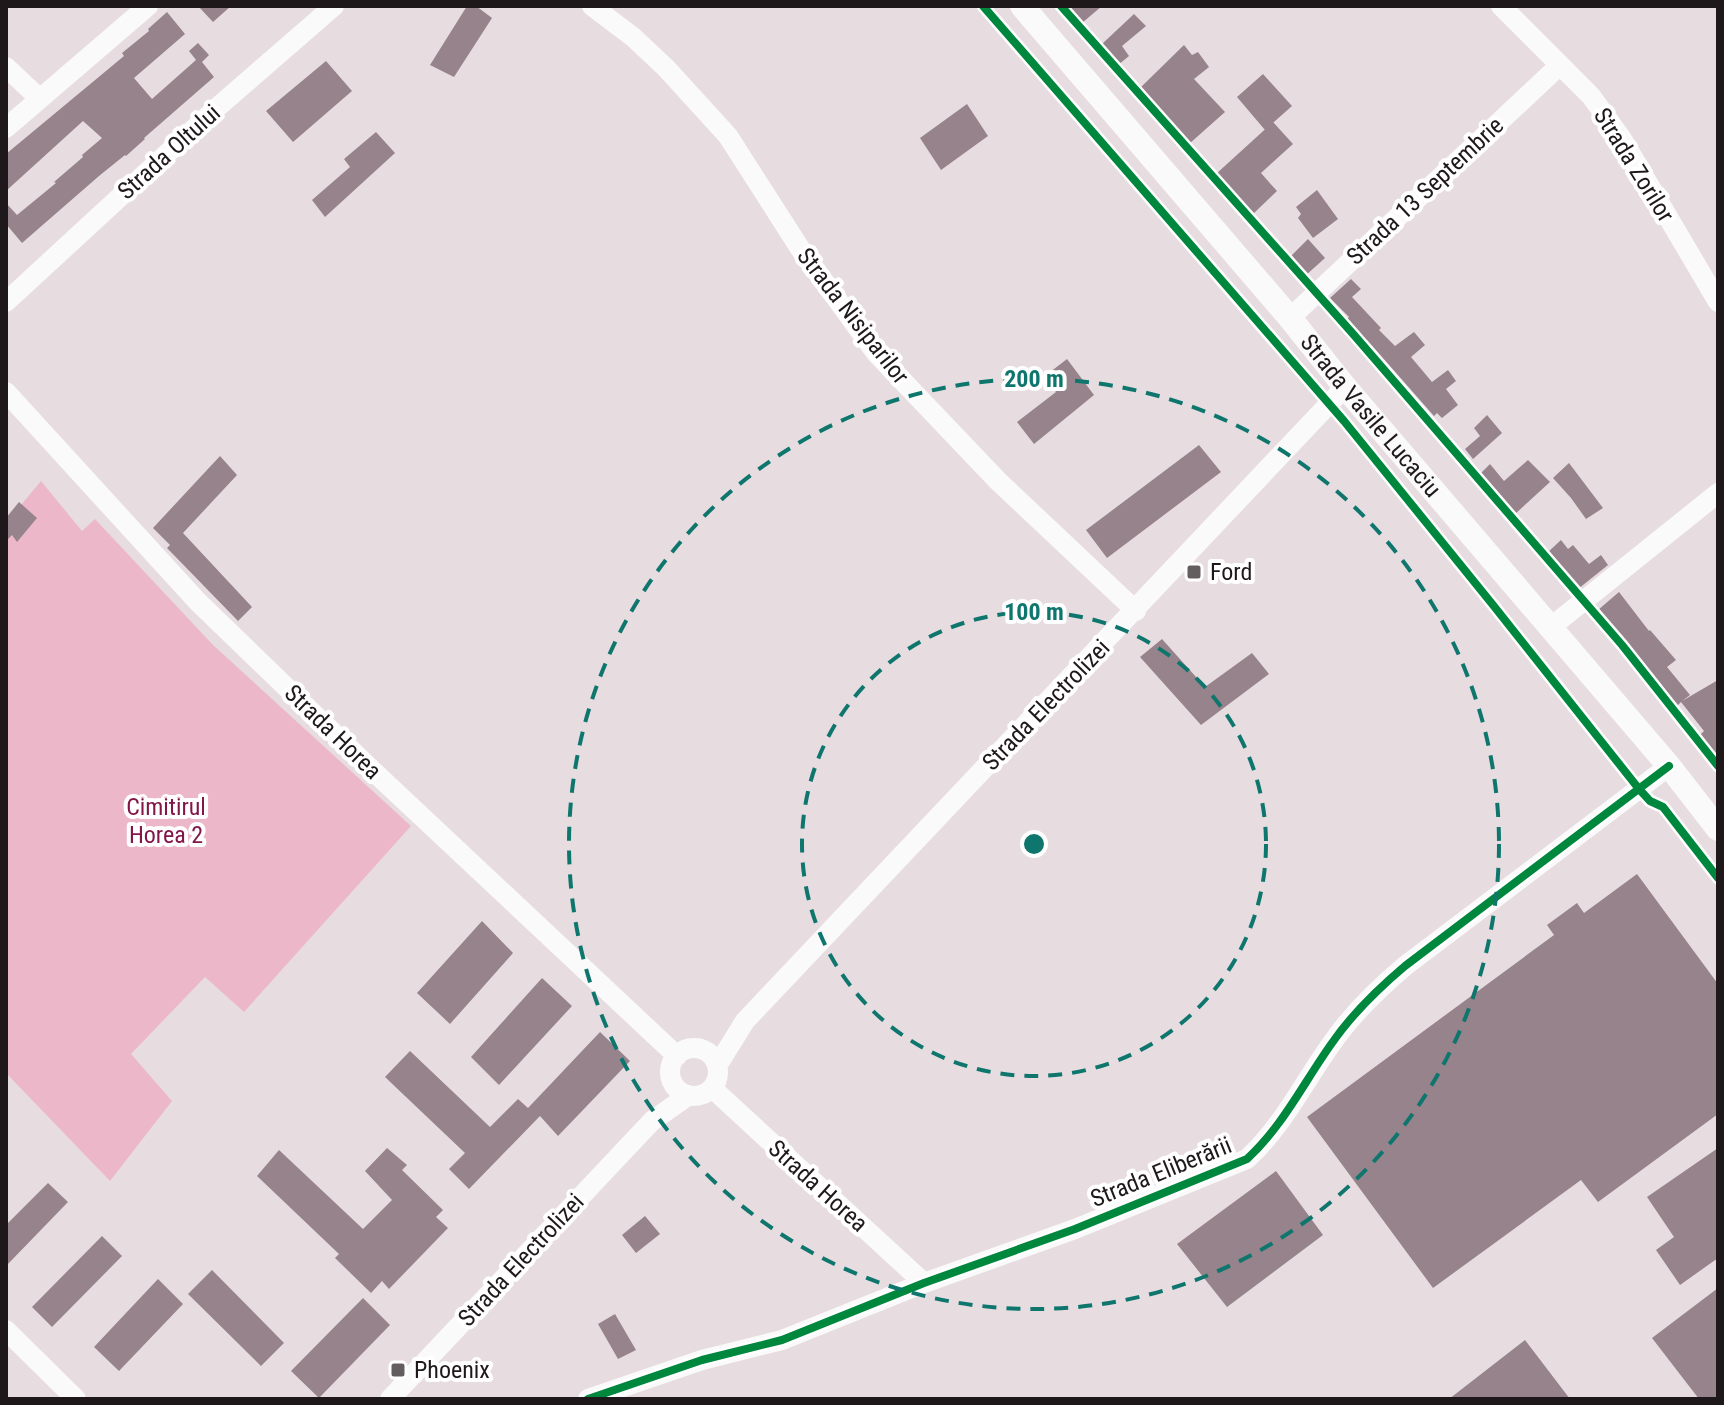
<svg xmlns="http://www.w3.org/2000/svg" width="1724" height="1405" viewBox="0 0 1724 1405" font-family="'Roboto Condensed',sans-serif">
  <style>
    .green { fill: #ecb8c9 }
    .building { fill: #97838b }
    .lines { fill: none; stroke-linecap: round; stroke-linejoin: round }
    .minor { stroke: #fbfafa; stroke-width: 20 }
    .major { stroke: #fbfafa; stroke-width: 24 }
    .cycleway-casing { stroke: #fff; stroke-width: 13 }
    .cycleway { stroke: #00873e; stroke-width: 8 }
    .ring { fill: none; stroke: #0f766e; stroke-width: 4; stroke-dasharray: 14 10 }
    .poi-dot { fill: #645d5f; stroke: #fff; stroke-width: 3 }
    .labels { text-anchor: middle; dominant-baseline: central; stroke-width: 8; stroke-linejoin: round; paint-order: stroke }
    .street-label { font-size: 24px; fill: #1e181a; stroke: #fff }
    .poi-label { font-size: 24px; fill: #1e181a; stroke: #fff; text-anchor: start }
    .park-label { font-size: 24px; fill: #821649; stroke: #fff }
    .centre { fill: #0f766e; stroke: #fff; stroke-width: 4 }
    .ring-label { font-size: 24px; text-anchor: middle; font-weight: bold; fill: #0f766e; stroke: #fff; stroke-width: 8; stroke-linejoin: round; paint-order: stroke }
  </style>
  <rect width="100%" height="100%" fill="#e7dde0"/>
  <!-- green -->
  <path class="green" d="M 41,481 L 82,531 L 95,519 L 213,645 L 411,826 L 244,1012 L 205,977 L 131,1054 L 172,1101 L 110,1181 L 6,1073 L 6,523 Z"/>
  <!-- building -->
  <path class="building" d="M 198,6 L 231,6 L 213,22 Z
    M 467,6 L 476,6 L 492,18 L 454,77 L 430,65 Z
    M 1067,6 L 1102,6 L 1082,23 Z
    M 167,12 L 185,34 L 134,78 L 152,99 L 196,60 L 189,51 L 198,43 L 209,55 L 202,62 L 214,77 L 144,138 L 145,139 L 126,156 L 125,155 L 99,176 L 22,243 L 6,224 L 6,203 L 17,215 L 56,183 L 54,182 L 83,157 L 82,155 L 102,138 L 83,121 L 6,191 L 6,154 L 124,56 L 122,53 L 149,31 L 148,29 Z
    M 1134,14 L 1146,26 L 1122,46 L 1129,56 L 1118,65 L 1102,44 Z
    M 1184,45 L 1192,55 L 1198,52 L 1209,67 L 1194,79 L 1225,112 L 1189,144 L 1140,88 Z
    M 326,61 L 352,91 L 293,142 L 266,111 Z
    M 1263,74 L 1292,106 L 1265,130 L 1237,97 Z
    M 967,104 L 988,136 L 941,170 L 920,138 Z
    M 1273,122 L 1293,144 L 1261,173 L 1277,191 L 1252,215 L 1236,195 L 1235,196 L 1216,174 Z
    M 376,132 L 395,153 L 325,217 L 312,200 L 350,167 L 344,159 Z
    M 1317,190 L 1338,219 L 1313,238 L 1298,218 L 1301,214 L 1296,207 Z
    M 1308,239 L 1325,258 L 1305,276 L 1290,257 Z
    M 1351,279 L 1361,289 L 1352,297 L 1381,328 L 1379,330 L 1395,346 L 1414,332 L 1425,345 L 1411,357 L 1432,382 L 1448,370 L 1456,381 L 1446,389 L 1458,405 L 1442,418 L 1437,413 L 1434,416 L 1367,340 L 1365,342 L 1346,320 L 1349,317 L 1330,298 Z
    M 1067,359 L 1094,395 L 1034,444 L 1017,422 L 1056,392 L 1045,376 Z
    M 1487,415 L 1502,433 L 1473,459 L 1465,449 L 1480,436 L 1474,428 Z
    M 1199,445 L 1221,472 L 1107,558 L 1086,530 Z
    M 220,456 L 237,475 L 183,533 L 252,607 L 238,621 L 167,548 L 170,545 L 153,528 Z
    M 1528,460 L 1550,482 L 1514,515 L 1503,502 L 1505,500 L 1480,474 L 1490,464 L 1504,481 Z
    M 1569,463 L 1603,508 L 1586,519 L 1571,498 L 1553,478 Z
    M 19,502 L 37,518 L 17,542 L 12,535 L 6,541 L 6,518 Z
    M 1561,540 L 1568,549 L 1573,545 L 1589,564 L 1601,555 L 1608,565 L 1578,589 L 1547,553 Z
    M 1619,592 L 1649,631 L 1650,630 L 1676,660 L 1667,667 L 1690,695 L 1682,701 L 1718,680 L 1718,756 L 1700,735 L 1704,731 L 1681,702 L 1677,706 L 1598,610 Z
    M 1162,639 L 1205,687 L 1252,653 L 1269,674 L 1201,725 L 1140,657 Z
    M 1637,874 L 1718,984 L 1718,1114 L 1598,1202 L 1581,1180 L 1433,1288 L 1307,1117 L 1554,935 L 1547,925 L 1577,903 L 1584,913 Z
    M 482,921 L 513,953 L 450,1024 L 417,993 Z
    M 542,978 L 572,1006 L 499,1085 L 471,1057 Z
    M 600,1032 L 630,1061 L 558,1136 L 540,1116 L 469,1189 L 449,1169 L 465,1153 L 385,1077 L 410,1051 L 490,1127 L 518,1099 L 528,1108 Z
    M 387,1148 L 407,1165 L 402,1170 L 443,1210 L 436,1217 L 448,1228 L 389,1289 L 382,1281 L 371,1293 L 335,1258 L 339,1254 L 257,1176 L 279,1150 L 363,1229 L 392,1200 L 365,1171 Z
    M 1718,1148 L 1718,1258 L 1680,1285 L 1656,1250 L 1674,1237 L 1647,1197 Z
    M 1276,1171 L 1323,1235 L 1227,1307 L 1177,1244 Z
    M 48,1183 L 68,1202 L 6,1266 L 6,1225 Z
    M 645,1216 L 660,1234 L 636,1253 L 622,1235 Z
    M 102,1236 L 122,1256 L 52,1327 L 32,1307 Z
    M 212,1270 L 284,1343 L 261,1366 L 188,1294 Z
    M 158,1279 L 183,1304 L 119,1371 L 94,1347 Z
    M 1718,1288 L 1718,1399 L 1699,1399 L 1652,1338 Z
    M 363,1298 L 390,1325 L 319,1398 L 291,1371 Z
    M 615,1314 L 636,1350 L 618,1359 L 598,1324 Z
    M 1525,1340 L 1570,1399 L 1449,1399 Z"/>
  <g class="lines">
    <!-- minor -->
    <path class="minor" d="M 592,6 L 633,37 L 666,68 L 728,136 L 801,250 L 876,353 L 998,481 L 1136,611
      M 1501,6 L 1591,96 L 1622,139 L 1718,302
      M 6,67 L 40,99
      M 6,128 L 148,6
      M 6,302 L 212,112 L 334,6
      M 1290,318 L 1560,65
      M 6,392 L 198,602 L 372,770 L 677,1056
      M 1551,627 L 1718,493
      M670 1072a24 24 0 1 1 48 0a24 24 0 1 1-48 0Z
      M 717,1066 L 745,1021 L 1345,387
      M 712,1088 L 924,1283
      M 6,1330 L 76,1399
      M 390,1399 L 652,1121 L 689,1095
      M 588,1399 L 702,1360 L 782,1340 L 924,1283 L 1075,1229 L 1247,1159 C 1283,1126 1304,1082 1332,1043 C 1352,1014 1379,988 1405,966 L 1669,766"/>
    <!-- major -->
    <path class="major" id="s1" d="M 1022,6 L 1290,318 L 1345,387 L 1669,766 L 1718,829"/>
    <!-- cycleway casing -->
    <g class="cycleway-casing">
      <path id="cycleway" d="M 983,6 L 1344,421 L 1493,605 L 1639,789 L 1650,801 L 1663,807 L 1718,878
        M 1061,6 L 1354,335 L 1622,645 L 1718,766
        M 588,1399 L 702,1360 L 782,1340 L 924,1283 L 1075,1229 L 1247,1159 C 1283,1126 1304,1082 1332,1043 C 1352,1014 1379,988 1405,966 L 1669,766"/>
    </g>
    <!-- cycleway -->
    <use href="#cycleway" class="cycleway"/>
  </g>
  <!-- distance rings -->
  <g class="ring">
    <circle cx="1034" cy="844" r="232"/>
    <circle cx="1034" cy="844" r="465"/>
  </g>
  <!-- markers -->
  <g class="poi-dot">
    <rect x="1186" y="564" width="16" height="16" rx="4"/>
    <rect x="390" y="1362" width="16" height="16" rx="4"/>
  </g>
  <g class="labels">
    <!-- street labels -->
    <g class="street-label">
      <text transform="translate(169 152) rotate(-42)">Strada Oltului</text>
      <text transform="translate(1634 165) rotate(58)">Strada Zorilor</text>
      <text transform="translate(1425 191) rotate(-43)">Strada 13 Septembrie</text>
      <text transform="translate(853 316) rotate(52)">Strada Nisiparilor</text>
      <text stroke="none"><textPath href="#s1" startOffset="538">Strada Vasile Lucaciu</textPath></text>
      <text transform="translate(1046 705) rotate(-46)">Strada Electrolizei</text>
      <text transform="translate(333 732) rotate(44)">Strada Horea</text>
      <text transform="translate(1161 1172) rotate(-22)">Strada Eliberării</text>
      <text transform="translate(818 1186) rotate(42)">Strada Horea</text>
      <text transform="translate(521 1260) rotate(-47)">Strada Electrolizei</text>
    </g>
    <!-- poi labels -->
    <g class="poi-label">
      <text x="1210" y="572">Ford</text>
      <text x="414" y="1370">Phoenix</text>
    </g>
    <!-- park labels -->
    <g class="park-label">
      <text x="166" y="807">Cimitirul<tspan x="166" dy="28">Horea 2</tspan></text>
    </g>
  </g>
  <circle cx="1034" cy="844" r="12" class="centre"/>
  <g class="ring-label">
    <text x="1034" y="387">200 m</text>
    <text x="1034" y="620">100 m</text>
  </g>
  <!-- border -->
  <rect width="1724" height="1405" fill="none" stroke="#1e181a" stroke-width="16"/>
</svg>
